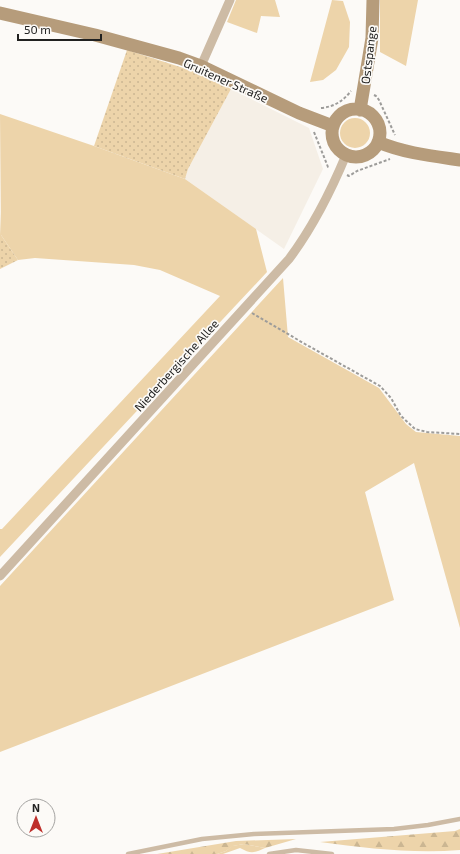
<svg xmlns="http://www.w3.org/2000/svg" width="460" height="854" viewBox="0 0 460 854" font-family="'Exo 2',sans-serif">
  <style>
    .built { fill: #f5efe6 }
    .green { fill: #edd4aa }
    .forest { fill: url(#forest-firs) }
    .garden { fill: url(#garden-dots) }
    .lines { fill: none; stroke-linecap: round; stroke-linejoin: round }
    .path { stroke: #9d9c9a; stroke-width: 2; stroke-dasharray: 3 2; stroke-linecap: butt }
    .lane { stroke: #cdbba5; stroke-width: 4.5 }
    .street { stroke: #cdbba5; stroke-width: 9 }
    .secondary { stroke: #b69c7b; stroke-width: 13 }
    .labels { text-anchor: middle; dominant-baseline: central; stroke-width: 3.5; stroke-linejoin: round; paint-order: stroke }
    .street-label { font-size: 12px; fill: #212120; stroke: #fcfaf7 }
  </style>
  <defs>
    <pattern id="forest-firs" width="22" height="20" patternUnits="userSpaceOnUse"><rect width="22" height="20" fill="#edd4aa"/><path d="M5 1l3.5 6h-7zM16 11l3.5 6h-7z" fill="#cbb692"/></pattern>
    <pattern id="garden-dots" width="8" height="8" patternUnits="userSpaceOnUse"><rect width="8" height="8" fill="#edd4aa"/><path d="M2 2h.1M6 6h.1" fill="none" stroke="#cbb692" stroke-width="1.8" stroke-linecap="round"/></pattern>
  </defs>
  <rect width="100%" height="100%" fill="#fcfaf7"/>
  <!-- built -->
  <path class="built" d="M 231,89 L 309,128 L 323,169 L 284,249 L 185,179 L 188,169 Z"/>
  <!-- green -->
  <path class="green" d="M 236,0 L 275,0 L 280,17 L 261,16 L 257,33 L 227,22 Z
    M 332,0 L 343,1 L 350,22 L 349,47 L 336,70 L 323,80 L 310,82 Z
    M 380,0 L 418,0 L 406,66 L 380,52 Z
    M 0,114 L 94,146 L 185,179 L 256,229 L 267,272 L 0,557 L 0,529 L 2,529 L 220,296 L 160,270 L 134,265 L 35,258 L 18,260 L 1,235 Z
    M340 133a15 15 0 1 1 30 0a15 15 0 1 1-30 0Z
    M 283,278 L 288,337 L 379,388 L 406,424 L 416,432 L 460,436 L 460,628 L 414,463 L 365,492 L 394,600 L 0,752 L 0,586 Z
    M 244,844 L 265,848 C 254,853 251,854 240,848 L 223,854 L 217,854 L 226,851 L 232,846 Z"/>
  <!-- forest -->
  <path class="forest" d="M 460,829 L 460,850 C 413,854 366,848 320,842 L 455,831 Z
    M 296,839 L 265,848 L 244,844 L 233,846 L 226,851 L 217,854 L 157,854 L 236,841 Z"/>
  <!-- garden -->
  <path class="garden" d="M 127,50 L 199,73 L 231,89 L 188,169 L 185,179 L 94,146 Z
    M 0,212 L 1,235 L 18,260 L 0,269 Z"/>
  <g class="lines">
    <!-- path -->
    <path class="path" d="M 374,95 L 376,96 L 379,100 L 395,135
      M 321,108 C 334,107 343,101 351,91
      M 314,132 L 328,167 L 330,167
      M 347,175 L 349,176 L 357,171 L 390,159
      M 252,313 L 305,344 L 380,386 L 391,398 L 401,416 L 415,429 L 427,432 L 460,434"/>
    <!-- lane -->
    <path class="lane" d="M 128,854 L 202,839 L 254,834 L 394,829 L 428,825 L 460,819
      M 269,854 L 296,850 L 332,854"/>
    <!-- street -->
    <path class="street" d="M 201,66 L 230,0
      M 0,576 L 289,259 C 313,227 331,191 346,155"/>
    <!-- secondary -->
    <path class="secondary" d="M 0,13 L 95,35 L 179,58 L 201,66 L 299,113 L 333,126
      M332 133a24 24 0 1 1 48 0a24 24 0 1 1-48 0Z
      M 360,110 L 372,38 L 373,0
      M 378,142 C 404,153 432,156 460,160"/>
  </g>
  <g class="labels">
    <!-- street labels -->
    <g class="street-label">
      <text transform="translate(368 55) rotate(-83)">Ostspange</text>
      <text transform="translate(226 80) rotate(24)">Gruitener Straße</text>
      <text transform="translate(176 365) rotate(-48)">Niederbergische Allee</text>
    </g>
  </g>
  <!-- north arrow -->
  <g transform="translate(36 818)"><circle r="19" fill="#fcfaf7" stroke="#a4a3a1"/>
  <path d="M0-3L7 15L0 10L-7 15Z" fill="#be2f2b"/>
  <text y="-6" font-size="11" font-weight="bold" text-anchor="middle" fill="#212120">N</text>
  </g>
  <!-- scale -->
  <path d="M18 34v6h83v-6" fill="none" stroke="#212120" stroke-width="2"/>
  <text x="24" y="34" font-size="12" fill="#212120" stroke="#fcfaf7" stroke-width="3" paint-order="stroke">50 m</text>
</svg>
